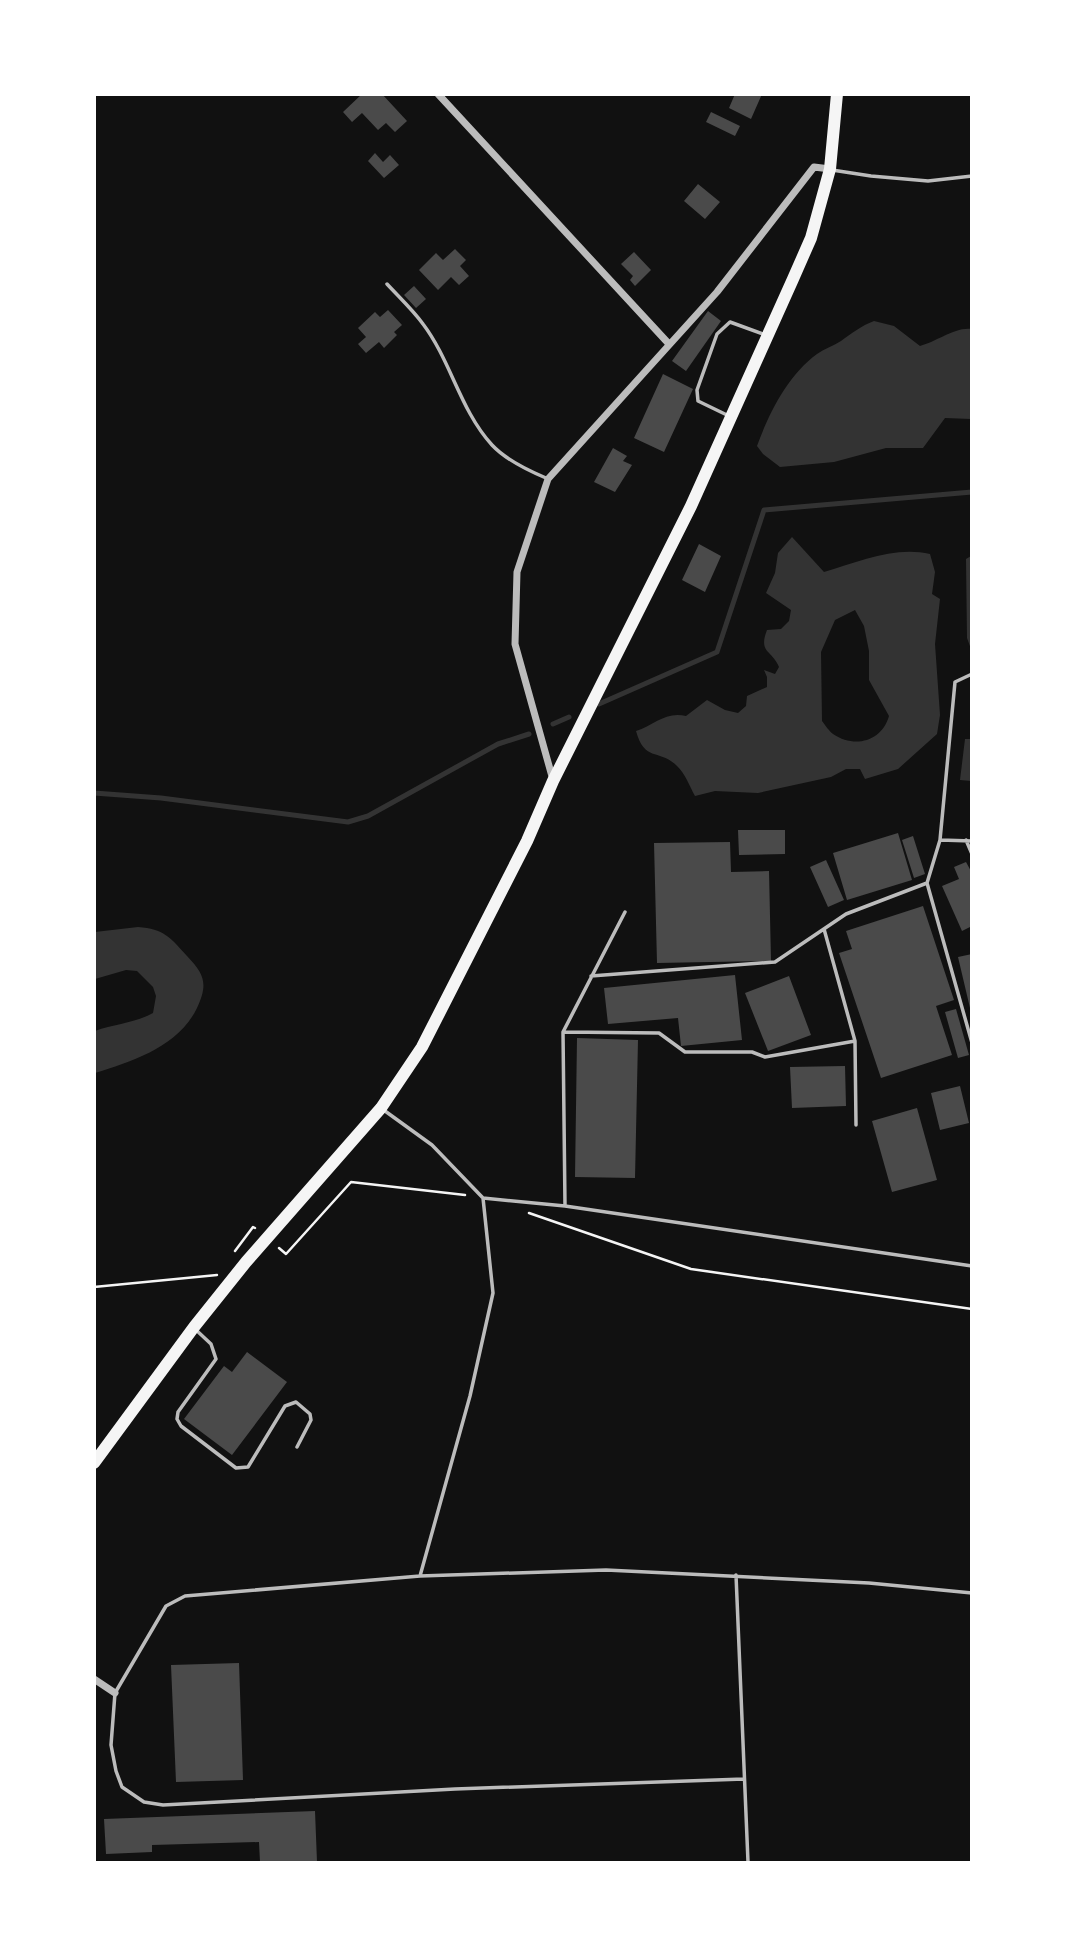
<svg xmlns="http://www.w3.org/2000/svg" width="1066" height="1957" viewBox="0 0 1066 1957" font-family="Barlow,sans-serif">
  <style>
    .water { fill: #333; fill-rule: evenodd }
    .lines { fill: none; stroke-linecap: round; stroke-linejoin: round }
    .stream { stroke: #333; stroke-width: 5 }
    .building { fill: #4a4a4a }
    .path { stroke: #f5f5f5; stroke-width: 2.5 }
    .service { stroke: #bcbcbc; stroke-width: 3.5 }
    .minor { stroke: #bcbcbc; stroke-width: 7 }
    .trunk { stroke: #f5f5f5; stroke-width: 12 }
  </style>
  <rect width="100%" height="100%" fill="#111"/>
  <!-- water -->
  <path class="water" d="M 874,321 L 894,326 L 920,346 C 936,342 955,327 971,329 L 971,419 L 945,418 L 923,448 L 886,448 L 834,462 L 780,467 L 763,454 L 757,446 C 769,413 788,375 817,354 C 824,349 833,346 841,341 C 852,333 861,326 874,321 Z
    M 792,537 L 824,572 C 859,562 894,546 930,554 L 935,572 L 932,594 L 940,599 L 935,644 L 940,715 L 937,734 L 898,769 L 865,779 L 860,769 L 846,769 L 831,777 L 758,793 L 715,791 L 695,796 C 690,787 685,773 677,766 C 659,748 645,763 636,731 C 654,725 666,711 686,716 L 707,700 L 725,710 L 738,713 L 746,706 L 747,696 L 767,687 L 767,677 L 764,670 L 775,674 L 779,667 C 772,650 758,653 767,630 L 781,629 L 789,621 L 791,610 L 766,593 L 775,573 L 778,553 ZM 855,610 L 864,626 L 869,651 L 869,680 L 889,716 C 882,741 855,749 833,734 C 829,731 825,725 822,721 L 821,652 L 835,620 Z
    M 971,556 L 971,649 L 967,638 L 966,559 Z
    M 965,739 L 971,739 L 971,781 L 960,780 Z
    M 138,927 C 164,929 170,937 187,956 C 205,975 208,984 197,1008 C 178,1047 133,1061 95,1073 L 95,1031 C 114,1024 135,1023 153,1013 L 156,996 L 153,987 L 137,971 L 126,970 L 95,979 L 95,932 Z"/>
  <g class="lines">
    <!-- stream -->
    <path class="stream" d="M 599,704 L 717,652 L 764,510 L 972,492
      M 553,724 L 569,717
      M 94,793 L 161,798 L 348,822 L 368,816 L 498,744 L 529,734"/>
  </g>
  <!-- building -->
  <path class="building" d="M 362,94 L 382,94 L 407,121 L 395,132 L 386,123 L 378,130 L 362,113 L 352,122 L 343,112 Z
    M 735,94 L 762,94 L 751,119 L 729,108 Z
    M 711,112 L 740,126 L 735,136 L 706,122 Z
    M 375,153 L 383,162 L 390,155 L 399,165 L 384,178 L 368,161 Z
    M 698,184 L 720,202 L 705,219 L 684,201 Z
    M 455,249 L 466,260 L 460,266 L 469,276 L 459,285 L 451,277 L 438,290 L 419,270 L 436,253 L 443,260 Z
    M 634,252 L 651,270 L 635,286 L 630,280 L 633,276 L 621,264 Z
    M 414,286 L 426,299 L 416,308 L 404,295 Z
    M 388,310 L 402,325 L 394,332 L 397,335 L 384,348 L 379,342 L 366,353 L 358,344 L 366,337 L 358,328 L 375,312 L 380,317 Z
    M 708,311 L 721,321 L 686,371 L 672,361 Z
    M 663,374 L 693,389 L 664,452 L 634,438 Z
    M 613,448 L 627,456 L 623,461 L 632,465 L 615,492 L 594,482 Z
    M 699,544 L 721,556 L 705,592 L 682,580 Z
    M 738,830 L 785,830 L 785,854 L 739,855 Z
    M 898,833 L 912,880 L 847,900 L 833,853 Z
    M 913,836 L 925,874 L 914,878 L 902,840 Z
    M 730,842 L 731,872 L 769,871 L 771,961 L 657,963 L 654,843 Z
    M 826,860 L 844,900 L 828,907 L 810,867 Z
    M 966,862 L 972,873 L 972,926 L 962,931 L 942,886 L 959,879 L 954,867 Z
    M 923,906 L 954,1000 L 936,1006 L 952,1055 L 881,1078 L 839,953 L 852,949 L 846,931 Z
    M 972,954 L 972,1007 L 970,1008 L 958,957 Z
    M 735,975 L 742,1040 L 681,1046 L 678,1018 L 608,1024 L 604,988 Z
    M 789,976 L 811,1035 L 768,1051 L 745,993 Z
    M 956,1009 L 969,1055 L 958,1058 L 945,1012 Z
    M 577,1038 L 638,1040 L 635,1178 L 575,1177 Z
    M 845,1066 L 846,1106 L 792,1108 L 790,1067 Z
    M 960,1086 L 969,1123 L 940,1130 L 931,1093 Z
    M 917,1108 L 937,1180 L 892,1192 L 872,1121 Z
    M 247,1352 L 287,1382 L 232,1455 L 184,1419 L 224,1366 L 232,1372 Z
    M 239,1663 L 243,1780 L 176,1782 L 171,1665 Z
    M 315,1811 L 317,1862 L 260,1862 L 259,1842 L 152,1845 L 152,1852 L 106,1854 L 104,1819 Z"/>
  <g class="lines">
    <!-- path -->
    <path class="path" d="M 529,1213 L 691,1269 L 972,1309
      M 279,1248 L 286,1254 L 351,1182 L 465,1195
      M 235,1251 L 253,1227 L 255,1228
      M 94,1287 L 217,1275"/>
    <!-- service -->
    <path class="service" d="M 832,170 L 871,176 L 928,181 L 972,176
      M 387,284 C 399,297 413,310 423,324 C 451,361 460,410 492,445 C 506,460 527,470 546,478
      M 729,416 L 698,401 L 697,390 L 717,334 L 730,322 L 766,335
      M 940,840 L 972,841
      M 966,840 L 972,854
      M 927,883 L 940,840 L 955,682 L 972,674
      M 591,976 L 775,962 L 846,914 L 927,883 L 972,1043
      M 563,1032 L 659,1033 L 685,1052 L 752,1052 L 765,1057 L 855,1041 L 824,929
      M 855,1041 L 856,1125
      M 385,1111 L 432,1145 L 483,1198 L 493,1293 L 470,1396 L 420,1576 L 606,1570 L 869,1583 L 972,1593
      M 483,1198 L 565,1206 L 563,1032 L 625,912
      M 565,1206 L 972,1266
      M 195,1329 L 211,1344 L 216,1359 L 178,1412 L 177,1419 L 181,1426 L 236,1468 L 248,1467 L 285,1406 L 296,1402 L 310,1414 L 311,1420 L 297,1447
      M 736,1575 L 748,1862
      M 420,1576 L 185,1596 L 166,1606 L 115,1693 L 111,1745 L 116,1771 L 122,1787 L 144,1802 L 163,1805 L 455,1789 L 744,1779"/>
    <!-- minor -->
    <path class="minor" d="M 438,94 L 669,344
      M 553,780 L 515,644 L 517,572 L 548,479 L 717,292 L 814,167 L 830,169
      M 94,1679 L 115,1693"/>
    <!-- trunk -->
    <path class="trunk" d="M 94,1463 L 194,1327 L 246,1262 L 381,1108 L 422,1047 L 527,841 L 553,781 L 691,506 L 793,279 L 811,238 L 830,169 L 837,94"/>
  </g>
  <!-- border -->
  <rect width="1066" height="1957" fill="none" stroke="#ffffff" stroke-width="192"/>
</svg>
